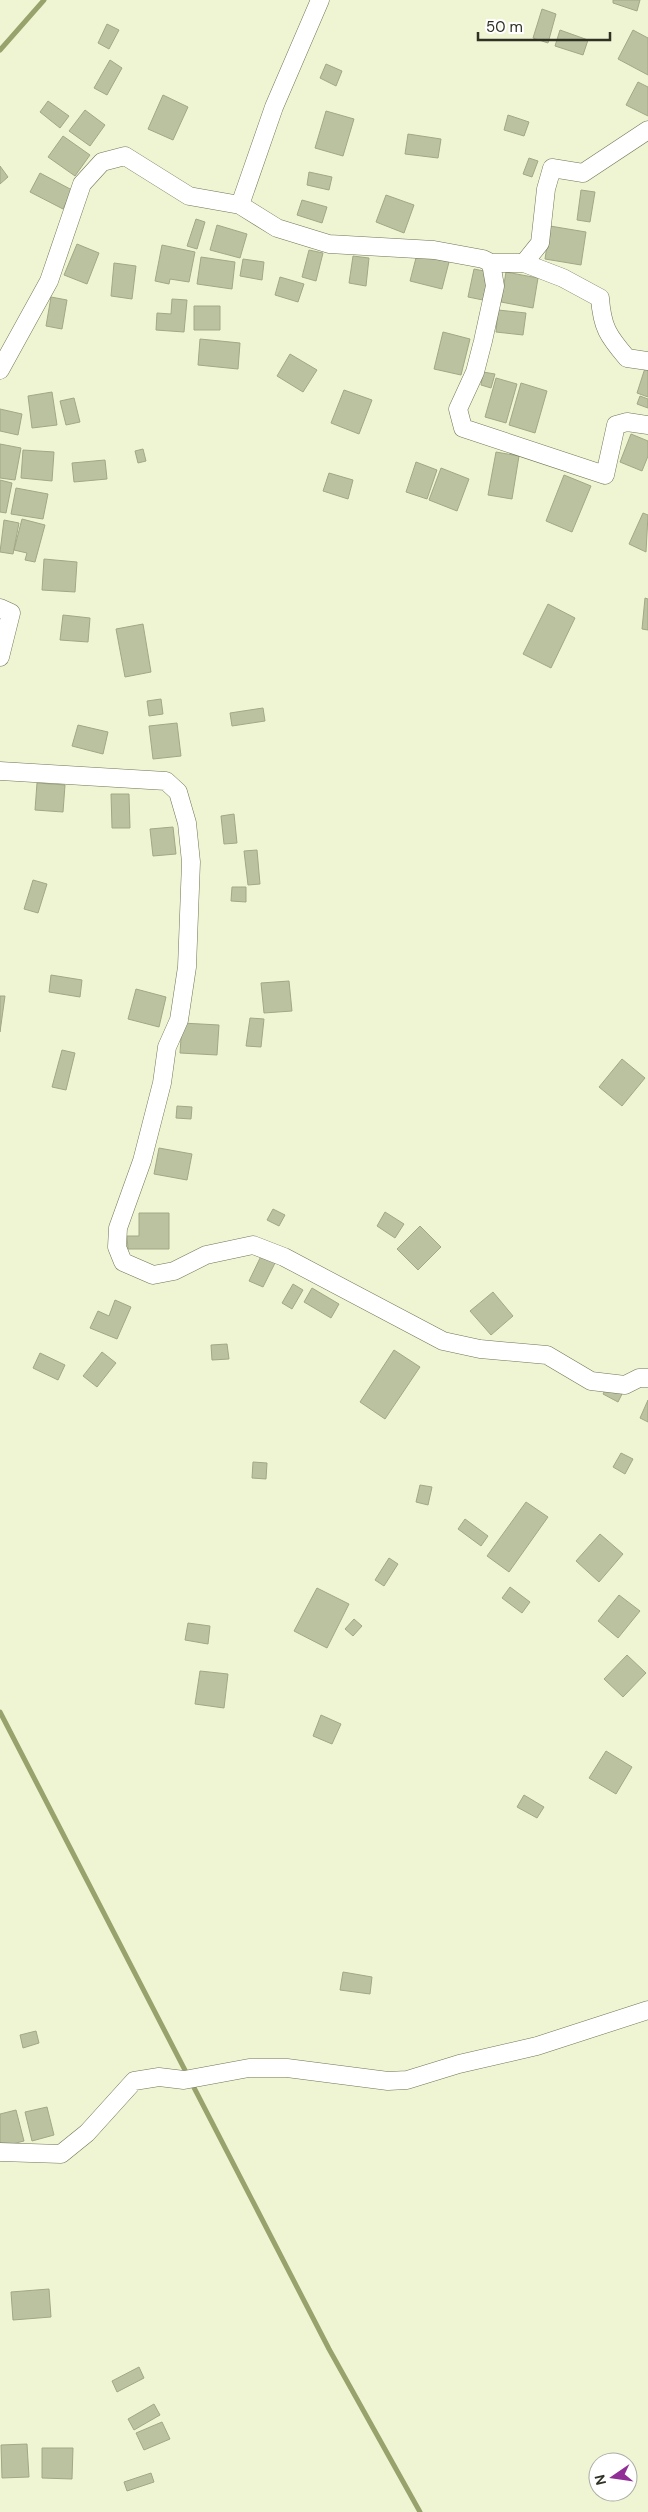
<svg xmlns="http://www.w3.org/2000/svg" width="648" height="2512" viewBox="0 0 648 2512" font-family="'DM Sans',sans-serif">
  <style>
    .lines { fill: none; stroke-linecap: round; stroke-linejoin: round }
    .stream { stroke: #98a26c; stroke-width: 5 }
    .building { fill: #bbc2a0; stroke: #a2a886 }
    .minor-casing { stroke: #707556; stroke-width: 19 }
    .minor { stroke: #fff; stroke-width: 18 }
  </style>
  <rect width="100%" height="100%" fill="#eff5d2"/>
  <g class="lines">
    <!-- stream -->
    <path class="stream" d="M 0,50 L 44,0
      M 0,1712 L 329,2349 L 420,2512"/>
  </g>
  <!-- building -->
  <path class="building" d="M 613,0 L 640,0 L 637,11 L 613,3 Z
    M 542,9 L 556,14 L 548,43 L 533,38 Z
    M 107,24 L 119,30 L 109,49 L 98,43 Z
    M 560,30 L 588,40 L 583,55 L 555,46 Z
    M 633,30 L 648,38 L 648,75 L 618,59 Z
    M 110,60 L 122,68 L 107,95 L 94,88 Z
    M 326,64 L 342,71 L 336,86 L 320,78 Z
    M 638,82 L 648,87 L 648,116 L 626,105 Z
    M 163,95 L 188,107 L 173,140 L 148,129 Z
    M 48,101 L 69,116 L 60,128 L 40,112 Z
    M 85,110 L 105,125 L 90,146 L 69,131 Z
    M 326,111 L 354,119 L 343,156 L 315,148 Z
    M 508,115 L 529,122 L 524,136 L 504,130 Z
    M 408,134 L 441,139 L 438,158 L 405,154 Z
    M 63,136 L 90,155 L 75,176 L 48,157 Z
    M 529,158 L 538,161 L 532,177 L 523,174 Z
    M 0,166 L 8,177 L 0,184 Z
    M 309,172 L 332,177 L 329,190 L 307,185 Z
    M 40,173 L 72,190 L 63,209 L 30,192 Z
    M 581,190 L 595,192 L 590,222 L 577,220 Z
    M 386,195 L 414,205 L 404,233 L 376,222 Z
    M 302,200 L 327,207 L 322,223 L 297,215 Z
    M 196,219 L 205,222 L 197,249 L 187,246 Z
    M 217,225 L 247,234 L 240,258 L 210,250 Z
    M 550,226 L 586,232 L 581,265 L 545,259 Z
    M 77,244 L 99,253 L 87,284 L 64,275 Z
    M 162,245 L 195,252 L 189,282 L 170,279 L 169,284 L 155,281 Z
    M 309,250 L 323,253 L 316,281 L 302,277 Z
    M 417,254 L 449,262 L 442,289 L 410,281 Z
    M 353,256 L 369,258 L 366,286 L 349,283 Z
    M 201,257 L 235,262 L 232,289 L 197,284 Z
    M 243,259 L 264,262 L 262,280 L 240,276 Z
    M 114,263 L 136,266 L 132,299 L 111,296 Z
    M 474,269 L 489,272 L 483,300 L 468,297 Z
    M 506,272 L 538,278 L 533,308 L 501,302 Z
    M 280,277 L 304,284 L 298,302 L 275,295 Z
    M 51,297 L 67,300 L 62,329 L 46,326 Z
    M 172,299 L 187,300 L 184,332 L 156,330 L 157,313 L 171,314 Z
    M 194,306 L 220,306 L 220,330 L 194,330 Z
    M 498,310 L 526,313 L 523,335 L 496,332 Z
    M 443,332 L 470,339 L 461,375 L 434,369 Z
    M 200,339 L 240,343 L 238,369 L 198,365 Z
    M 290,354 L 317,370 L 303,392 L 277,376 Z
    M 646,365 L 648,366 L 648,397 L 637,393 Z
    M 483,372 L 495,374 L 491,388 L 481,385 Z
    M 496,378 L 517,384 L 506,423 L 485,417 Z
    M 521,383 L 547,391 L 535,433 L 509,425 Z
    M 344,390 L 372,400 L 359,434 L 331,423 Z
    M 52,392 L 57,425 L 32,428 L 28,396 Z
    M 640,396 L 648,399 L 648,408 L 637,404 Z
    M 74,398 L 80,422 L 66,425 L 60,401 Z
    M 0,409 L 22,414 L 18,435 L 0,431 Z
    M 631,434 L 648,441 L 648,456 L 642,471 L 620,462 Z
    M 0,444 L 21,448 L 15,480 L 0,478 Z
    M 143,449 L 146,461 L 138,463 L 135,451 Z
    M 23,450 L 54,452 L 52,481 L 21,478 Z
    M 496,452 L 519,456 L 512,499 L 488,495 Z
    M 105,460 L 107,479 L 74,482 L 72,463 Z
    M 416,462 L 437,470 L 427,499 L 406,492 Z
    M 441,468 L 469,479 L 457,511 L 429,500 Z
    M 329,473 L 353,480 L 348,499 L 323,491 Z
    M 564,475 L 591,486 L 572,532 L 546,521 Z
    M 0,480 L 12,483 L 6,513 L 0,512 Z
    M 16,488 L 48,494 L 43,519 L 11,514 Z
    M 643,513 L 648,515 L 646,552 L 629,544 Z
    M 22,519 L 45,525 L 35,562 L 25,560 L 27,553 L 14,550 Z
    M 4,520 L 19,523 L 13,554 L 0,552 Z
    M 44,559 L 77,562 L 75,592 L 42,590 Z
    M 645,598 L 648,599 L 648,630 L 642,629 Z
    M 548,604 L 575,618 L 551,668 L 523,654 Z
    M 63,615 L 90,618 L 88,642 L 60,640 Z
    M 143,624 L 151,672 L 125,677 L 116,629 Z
    M 161,699 L 163,714 L 149,716 L 147,701 Z
    M 263,708 L 265,721 L 232,726 L 230,713 Z
    M 177,723 L 181,756 L 153,759 L 149,726 Z
    M 78,725 L 108,732 L 103,754 L 72,746 Z
    M 37,783 L 65,785 L 63,812 L 35,810 Z
    M 111,794 L 129,794 L 130,828 L 112,828 Z
    M 234,814 L 237,843 L 224,844 L 221,816 Z
    M 173,827 L 176,854 L 153,856 L 150,829 Z
    M 257,850 L 260,884 L 248,885 L 244,851 Z
    M 33,880 L 47,884 L 38,913 L 24,909 Z
    M 232,887 L 246,887 L 246,902 L 231,901 Z
    M 51,975 L 82,980 L 80,997 L 49,992 Z
    M 289,981 L 292,1011 L 264,1013 L 261,983 Z
    M 136,989 L 166,997 L 159,1027 L 128,1019 Z
    M 0,996 L 5,996 L 0,1032 Z
    M 250,1018 L 264,1019 L 261,1047 L 246,1046 Z
    M 182,1023 L 219,1025 L 217,1055 L 180,1053 Z
    M 62,1050 L 75,1053 L 66,1090 L 52,1087 Z
    M 622,1059 L 645,1078 L 622,1106 L 599,1087 Z
    M 177,1106 L 192,1107 L 191,1119 L 176,1118 Z
    M 159,1148 L 192,1154 L 187,1180 L 154,1174 Z
    M 273,1209 L 285,1215 L 279,1226 L 267,1220 Z
    M 385,1212 L 404,1224 L 395,1238 L 377,1226 Z
    M 139,1213 L 169,1213 L 169,1249 L 128,1249 L 127,1236 L 139,1236 Z
    M 420,1226 L 441,1247 L 418,1270 L 397,1249 Z
    M 262,1254 L 276,1261 L 263,1287 L 249,1281 Z
    M 293,1284 L 303,1290 L 292,1309 L 282,1303 Z
    M 312,1288 L 339,1304 L 331,1318 L 304,1302 Z
    M 493,1292 L 513,1316 L 491,1335 L 470,1311 Z
    M 115,1300 L 131,1307 L 117,1339 L 90,1328 L 98,1311 L 109,1316 Z
    M 227,1344 L 229,1359 L 212,1360 L 211,1345 Z
    M 394,1350 L 420,1367 L 385,1419 L 360,1402 Z
    M 102,1352 L 116,1363 L 97,1387 L 83,1376 Z
    M 40,1353 L 65,1365 L 58,1380 L 33,1368 Z
    M 607,1386 L 622,1394 L 618,1402 L 603,1394 Z
    M 648,1400 L 648,1422 L 640,1418 Z
    M 621,1453 L 633,1459 L 625,1474 L 613,1467 Z
    M 253,1462 L 267,1463 L 266,1479 L 252,1478 Z
    M 420,1485 L 432,1487 L 428,1505 L 416,1502 Z
    M 526,1502 L 548,1517 L 509,1572 L 487,1556 Z
    M 465,1519 L 488,1536 L 481,1546 L 458,1529 Z
    M 600,1534 L 623,1554 L 599,1582 L 576,1561 Z
    M 389,1558 L 398,1564 L 384,1586 L 375,1580 Z
    M 510,1587 L 530,1602 L 522,1613 L 502,1598 Z
    M 317,1588 L 349,1604 L 327,1648 L 294,1631 Z
    M 619,1595 L 640,1611 L 618,1638 L 598,1621 Z
    M 354,1619 L 362,1626 L 353,1636 L 345,1629 Z
    M 188,1623 L 210,1626 L 208,1644 L 185,1640 Z
    M 627,1655 L 646,1673 L 623,1697 L 604,1679 Z
    M 200,1671 L 228,1674 L 224,1708 L 195,1704 Z
    M 321,1715 L 341,1724 L 332,1744 L 313,1736 Z
    M 606,1751 L 632,1767 L 616,1794 L 589,1778 Z
    M 524,1795 L 544,1807 L 537,1818 L 517,1807 Z
    M 343,1972 L 372,1977 L 370,1994 L 340,1990 Z
    M 36,2031 L 39,2043 L 23,2048 L 20,2035 Z
    M 47,2107 L 54,2135 L 32,2141 L 25,2112 Z
    M 16,2110 L 24,2141 L 0,2147 L 0,2114 Z
    M 49,2289 L 51,2317 L 13,2320 L 11,2292 Z
    M 139,2367 L 144,2378 L 117,2392 L 112,2381 Z
    M 154,2404 L 160,2415 L 134,2430 L 128,2419 Z
    M 162,2422 L 170,2439 L 144,2450 L 136,2433 Z
    M 27,2444 L 29,2477 L 2,2478 L 1,2445 Z
    M 42,2448 L 73,2448 L 72,2479 L 42,2478 Z
    M 151,2473 L 154,2482 L 127,2491 L 124,2482 Z"/>
  <g class="lines">
    <!-- minor casing -->
    <g class="minor-casing">
      <path id="minor" d="M 648,130 L 583,173 L 552,168 L 546,189 L 540,243 L 524,263 L 563,278 L 600,298 C 602,327 608,336 627,358 L 648,361
        M 240,205 L 277,228 L 329,244 L 434,250 L 483,259 L 491,263 L 495,286 L 483,341 L 475,372 L 458,409 L 463,428 L 605,475 L 616,425 L 627,422 L 648,425
        M 491,263 L 524,263
        M 0,370 L 49,281 L 82,184 L 102,162 L 125,156 L 189,196 L 240,205 L 274,107 L 320,0
        M 0,608 L 11,613 L 0,657
        M 0,771 L 166,781 L 178,792 L 187,823 L 191,862 L 187,967 L 179,1020 L 167,1047 L 162,1083 L 142,1161 L 118,1228 L 117,1247 L 123,1262 L 153,1275 L 174,1271 L 206,1255 L 253,1245 L 284,1257 L 443,1341 L 480,1349 L 547,1355 L 591,1381 L 625,1385 L 639,1378 L 648,1378
        M 0,2152 L 61,2154 L 87,2133 L 134,2081 L 159,2077 L 184,2080 L 249,2068 L 287,2068 L 388,2081 L 407,2080 L 459,2064 L 537,2046 L 648,2010"/>
    </g>
    <!-- minor -->
    <use href="#minor" class="minor"/>
  </g>
  <!-- north arrow -->
  <g transform="translate(613 2477) rotate(257)"><circle r="24" fill="#ffffff" stroke="#abada7"/>
  <path d="M0-4L9 19L0 12L-9 19Z" fill="#922f96"/>
  <text y="-8" font-size="14" font-weight="bold" text-anchor="middle" fill="#2e3123">N</text>
  </g>
  <!-- scale -->
  <path d="M478 32v8h132v-8" fill="none" stroke="#2e3123" stroke-width="2.5"/>
  <text x="486" y="32" font-size="15" fill="#2e3123" stroke="#ffffff" stroke-width="4" paint-order="stroke">50 m</text>
</svg>
